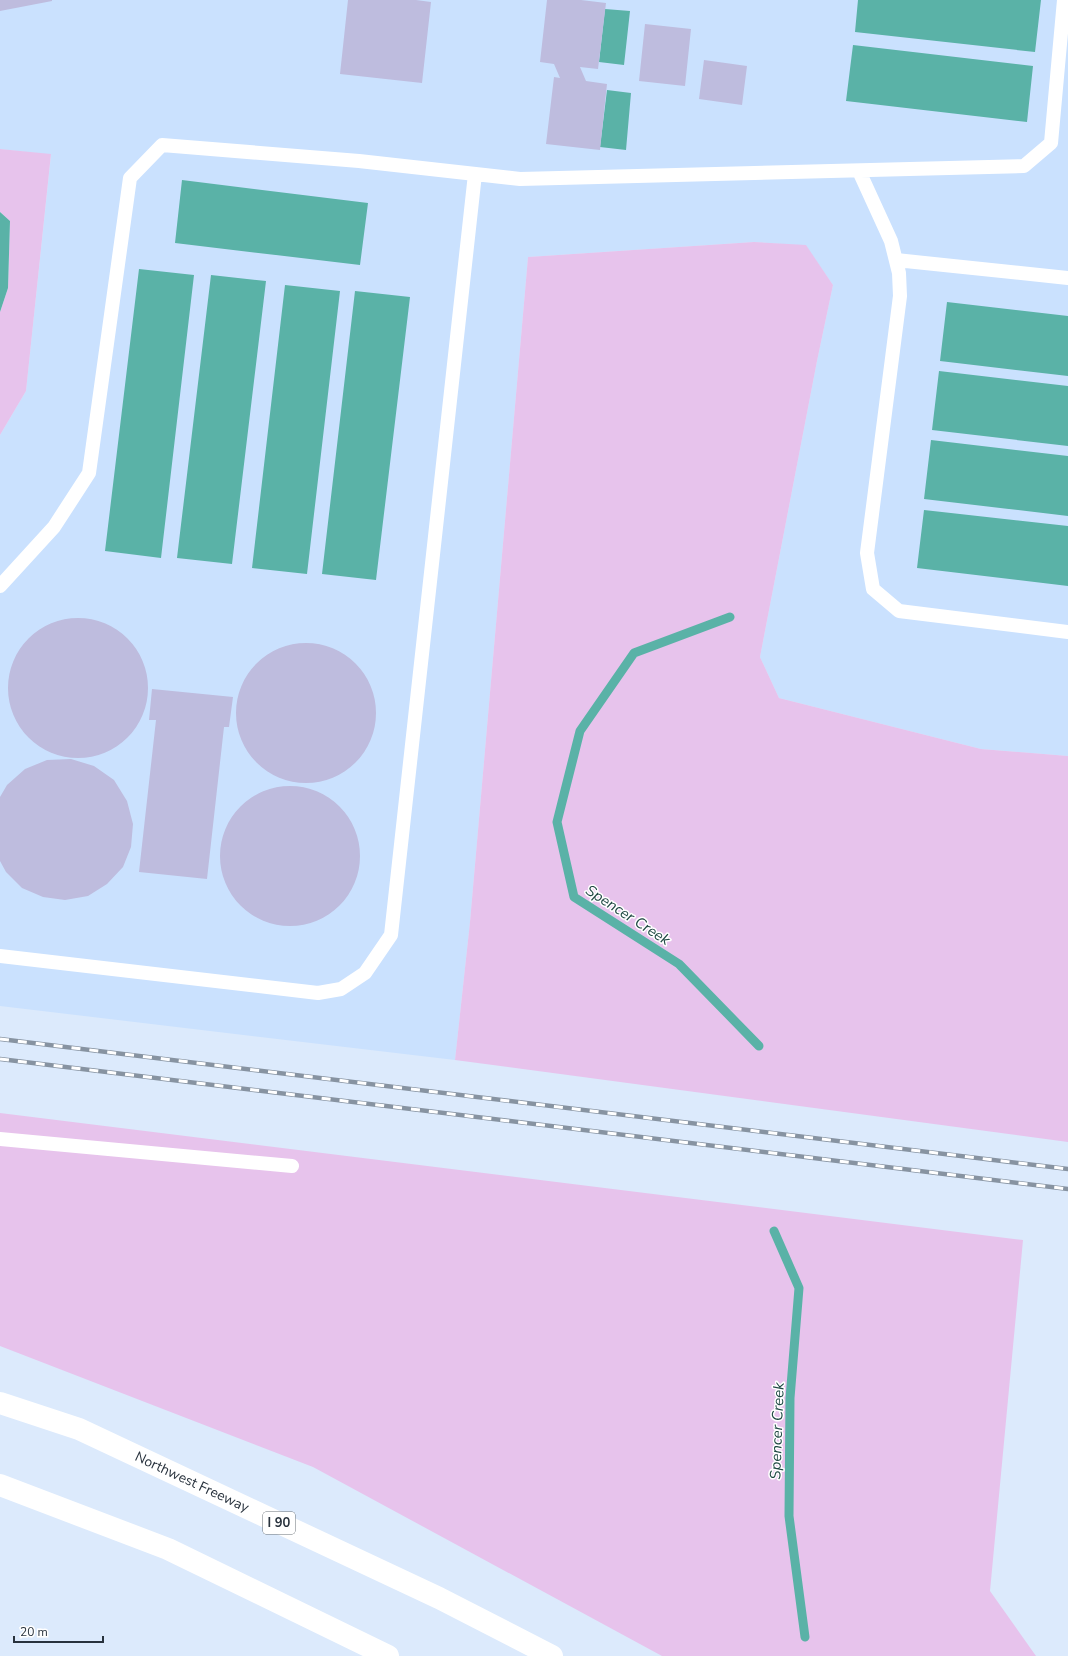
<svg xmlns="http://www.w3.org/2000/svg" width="1068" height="1656" viewBox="0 0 1068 1656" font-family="'Nunito Sans',sans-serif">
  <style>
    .built { fill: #cae1fe }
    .green { fill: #e7c3ec }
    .water { fill: #5ab2a7 }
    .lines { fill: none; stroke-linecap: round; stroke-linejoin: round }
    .stream { stroke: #5ab2a7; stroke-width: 9 }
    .building { fill: #bebcde }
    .service { stroke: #fff; stroke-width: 14 }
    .motorway { stroke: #fff; stroke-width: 22 }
    .rail-casing { stroke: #8793a1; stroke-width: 4.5 }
    .rail { stroke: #fff; stroke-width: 3; stroke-dasharray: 9; stroke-linecap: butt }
    .labels { text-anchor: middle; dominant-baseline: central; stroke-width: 3; stroke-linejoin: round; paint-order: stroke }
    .shield { fill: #fff; stroke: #687077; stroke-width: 1 }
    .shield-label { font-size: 13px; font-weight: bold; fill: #28323d }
    .street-label { font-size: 14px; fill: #28323d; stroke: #fff }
    .water-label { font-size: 15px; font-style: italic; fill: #1f4843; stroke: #fff }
  </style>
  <rect width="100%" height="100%" fill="#dceafc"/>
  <!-- built -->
  <path class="built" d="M 0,0 L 1068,0 L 1068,756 L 981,749 L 779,698 L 760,657 L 817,361 L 833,285 L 806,246 L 754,242 L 528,257 L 470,922 L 455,1060 L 0,1006 L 0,435 L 26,391 L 51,155 L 0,149 Z"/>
  <!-- green -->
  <path class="green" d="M 0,149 L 51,154 L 26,391 L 0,435 L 0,312 L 8,288 L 10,221 L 0,212 Z
    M 754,242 L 806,245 L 833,285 L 817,361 L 760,657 L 779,698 L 981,749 L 1068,756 L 1068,1142 L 455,1060 L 470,922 L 528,257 Z
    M 0,1113 L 1023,1240 L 990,1591 L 1036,1656 L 662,1656 L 313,1467 L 0,1346 Z"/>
  <!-- water -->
  <path class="water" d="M 858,0 L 1041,0 L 1035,52 L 855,32 Z
    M 605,9 L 630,11 L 624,65 L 599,62 Z
    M 853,45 L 1033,66 L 1027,122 L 846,101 Z
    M 607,90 L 631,93 L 626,150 L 600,147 Z
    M 182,180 L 368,203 L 360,265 L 175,243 Z
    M 0,212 L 10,221 L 8,288 L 0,312 Z
    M 139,269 L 194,275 L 161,558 L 105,551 Z
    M 211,275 L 266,281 L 232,564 L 177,558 Z
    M 285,285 L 340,291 L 307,574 L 252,568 Z
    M 355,291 L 410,297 L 376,580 L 322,574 Z
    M 947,302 L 1068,316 L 1068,376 L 940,361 Z
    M 939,371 L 1068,386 L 1068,446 L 932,430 Z
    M 931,440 L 1068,456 L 1068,516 L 924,499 Z
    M 924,510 L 1068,526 L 1068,586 L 917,568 Z"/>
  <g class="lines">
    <!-- stream -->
    <path class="stream" d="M 730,617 L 634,653 L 580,731 L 557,822 L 574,897 L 679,964 L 759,1046
      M 774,1231 L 799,1288 L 790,1398 L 789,1516 L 805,1637"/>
  </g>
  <!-- building -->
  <path class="building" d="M 0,0 L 52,0 L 52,1 L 0,11 Z
    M 348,0 L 416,0 L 431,2 L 422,83 L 340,74 Z
    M 547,0 L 581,0 L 606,3 L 598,69 L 580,67 L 586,81 L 607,84 L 600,150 L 546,144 L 554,77 L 560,78 L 554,64 L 540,62 Z
    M 645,24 L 691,29 L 685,86 L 639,81 Z
    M 704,60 L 747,66 L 742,105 L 699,99 Z
    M8 688a70 70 0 1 1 140 0a70 70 0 1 1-140 0Z
    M236 713a70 70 0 1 1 140 0a70 70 0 1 1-140 0Z
    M 152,689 L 233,697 L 229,727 L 224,727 L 207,879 L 139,872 L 156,720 L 149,720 Z
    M 71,759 L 94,766 L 114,780 L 127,801 L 133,824 L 131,847 L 123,867 L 107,884 L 88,896 L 65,900 L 43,897 L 22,888 L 6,872 L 0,861 L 0,797 L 7,785 L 25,769 L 47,760 Z
    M220 856a70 70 0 1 1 140 0a70 70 0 1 1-140 0Z"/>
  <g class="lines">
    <!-- service -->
    <path class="service" d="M 859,171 L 891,241 L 899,273 L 900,296 L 867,553 L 873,589 L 899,611 L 1068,632
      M 896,260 L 1068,278
      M 0,586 L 54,527 L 89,473 L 130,178 L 162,145 L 359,161 L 520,179 L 1024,166 L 1051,143 L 1064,0
      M 0,956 L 318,993 L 341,989 L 365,973 L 391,935 L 475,174
      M 0,1139 L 292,1166"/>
    <!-- motorway -->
    <path class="motorway" d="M 0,1403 L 79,1429 L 439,1598 L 552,1656
      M 0,1485 L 168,1549 L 388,1656"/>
    <!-- rail casing -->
    <g class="rail-casing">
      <path id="rail" d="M 0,1039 L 1068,1169
        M 0,1059 L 1068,1189"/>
    </g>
    <!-- rail -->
    <use href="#rail" class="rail"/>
  </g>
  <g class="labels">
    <!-- shield labels -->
    <rect class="shield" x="263" y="1512" width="32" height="22" rx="3"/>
    <g class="shield-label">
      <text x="279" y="1523">I 90</text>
    </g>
    <!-- street labels -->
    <g class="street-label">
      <text transform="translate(192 1482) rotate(25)">Northwest Freeway</text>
    </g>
    <!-- water labels -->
    <g class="water-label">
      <text transform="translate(628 915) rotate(33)">Spencer Creek</text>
      <text transform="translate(777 1431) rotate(-88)">Spencer Creek</text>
    </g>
  </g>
  <!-- scale -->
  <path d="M14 1636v6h89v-6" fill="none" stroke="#28323d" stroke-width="2"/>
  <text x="20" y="1636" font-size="12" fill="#28323d" stroke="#ffffff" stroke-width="3" paint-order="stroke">20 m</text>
</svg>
